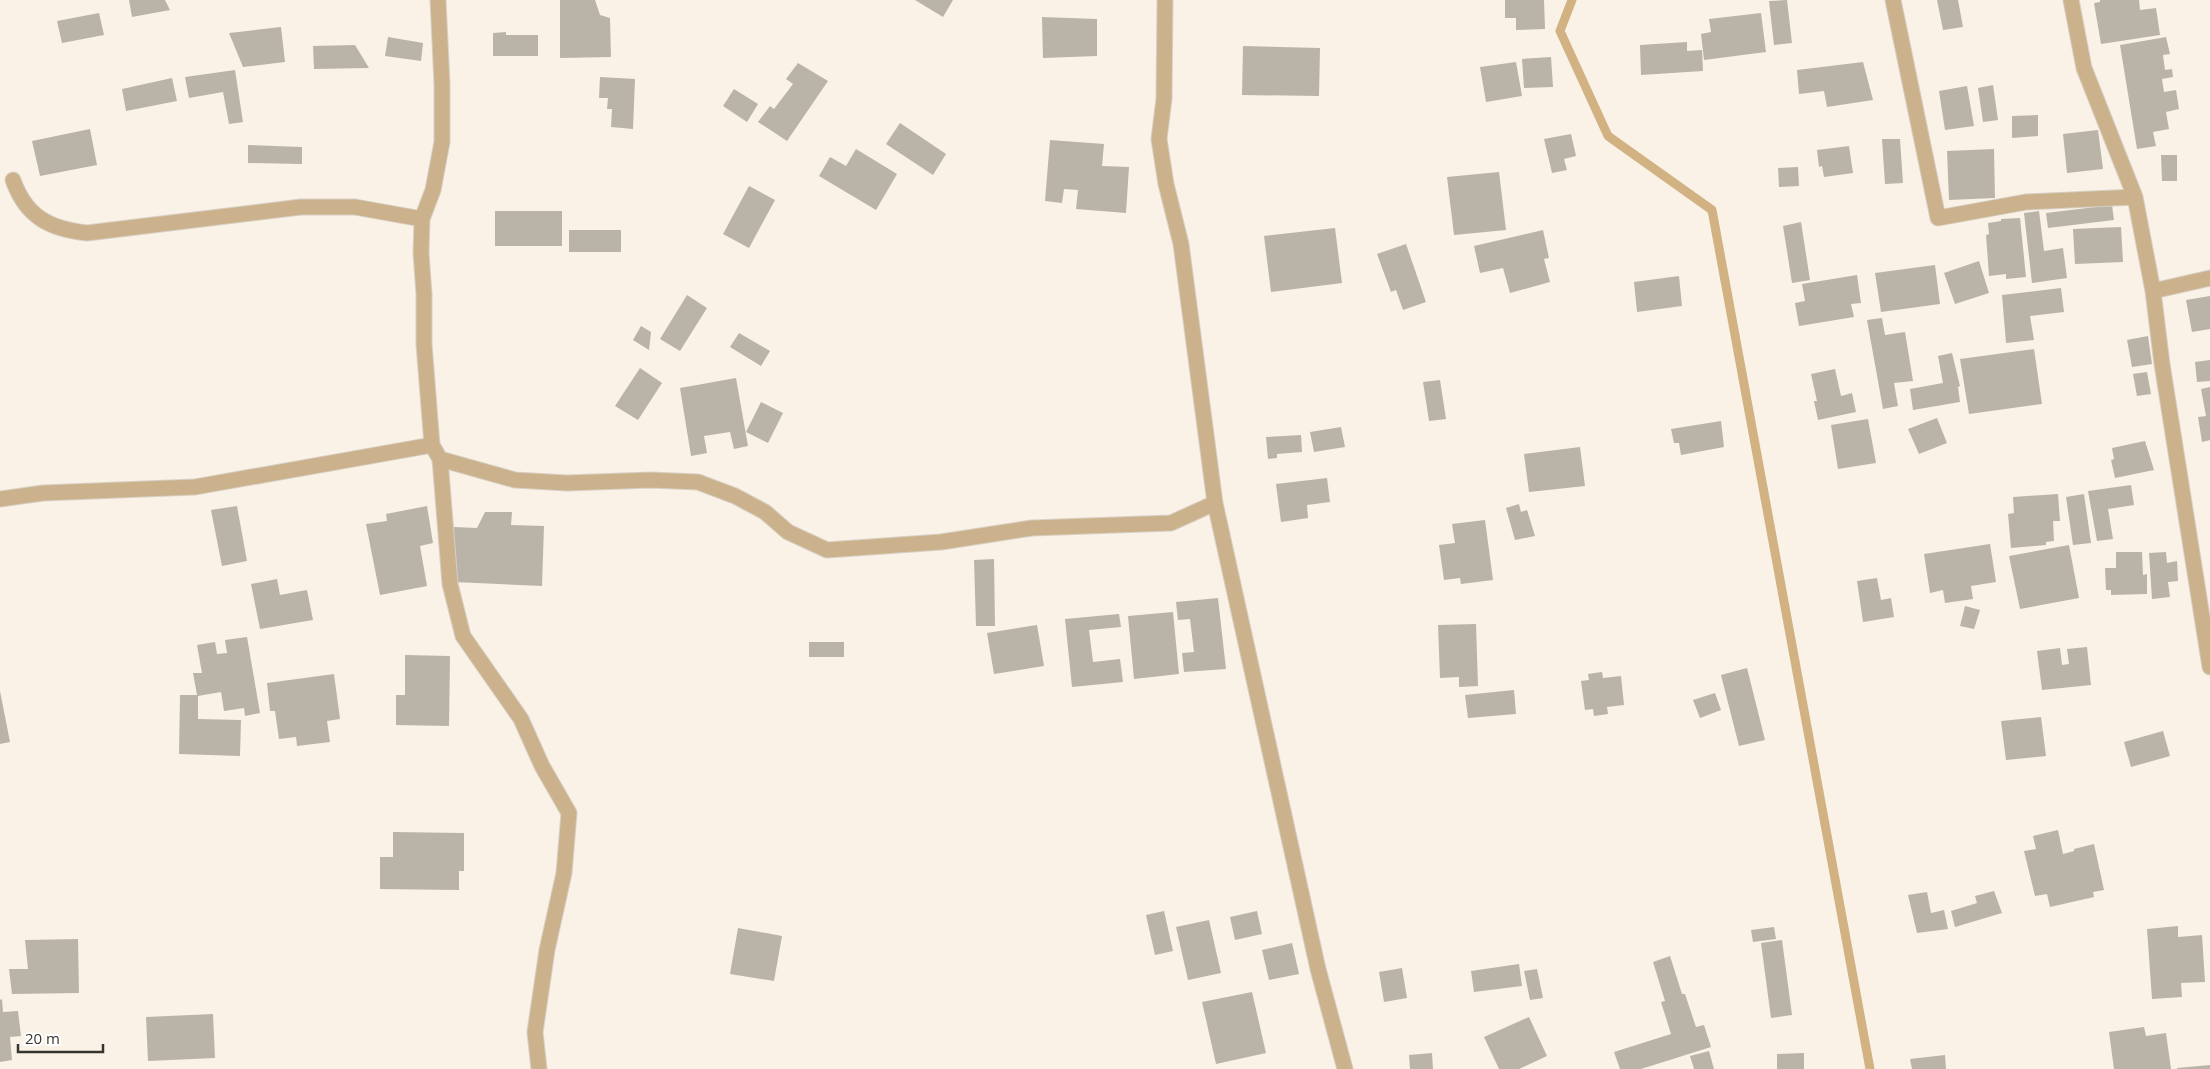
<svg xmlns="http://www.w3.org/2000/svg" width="2210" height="1069" viewBox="0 0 2210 1069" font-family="'Open Sans',sans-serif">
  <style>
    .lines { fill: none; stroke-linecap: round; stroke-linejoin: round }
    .stream { stroke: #d2b283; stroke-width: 9 }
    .building { fill: #bab3a8 }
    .street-casing { stroke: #d7d0c5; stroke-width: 17 }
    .street { stroke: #ccb28c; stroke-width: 15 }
  </style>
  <rect width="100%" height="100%" fill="#faf2e6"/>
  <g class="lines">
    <!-- stream -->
    <path class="stream" d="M 1572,0 L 1560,31 L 1608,136 L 1712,210 L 1870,1069"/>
  </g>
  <!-- building -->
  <path class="building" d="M 129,0 L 165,0 L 170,10 L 132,17 Z
    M 560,0 L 595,0 L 600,15 L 610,18 L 611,57 L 560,58 Z
    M 915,0 L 953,0 L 943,17 Z
    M 1505,0 L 1544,0 L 1545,29 L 1516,30 L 1516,18 L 1505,18 Z
    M 1787,0 L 1792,43 L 1774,45 L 1769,1 Z
    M 1937,0 L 1958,0 L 1963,27 L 1943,30 Z
    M 2100,0 L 2139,0 L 2140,10 L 2156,8 L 2160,35 L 2101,44 L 2094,3 L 2100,2 Z
    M 99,13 L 104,35 L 62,43 L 57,21 Z
    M 1761,13 L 1766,52 L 1704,60 L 1701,34 L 1711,32 L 1709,19 Z
    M 1042,17 L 1097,19 L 1097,56 L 1043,58 Z
    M 281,27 L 285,62 L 243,67 L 229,33 Z
    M 506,32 L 506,35 L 538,35 L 538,56 L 493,56 L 493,33 Z
    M 388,37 L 423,43 L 421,61 L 385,56 Z
    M 2166,37 L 2170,54 L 2163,55 L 2165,70 L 2172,69 L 2173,77 L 2162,79 L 2164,92 L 2176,90 L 2179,109 L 2166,112 L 2169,129 L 2153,132 L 2156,146 L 2137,149 L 2120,45 Z
    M 1687,42 L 1687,51 L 1702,50 L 1703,71 L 1641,75 L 1640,45 Z
    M 355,45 L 369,68 L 314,69 L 313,46 Z
    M 1243,46 L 1320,48 L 1319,96 L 1242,95 Z
    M 1551,57 L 1553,87 L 1524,88 L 1522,59 Z
    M 1516,62 L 1522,96 L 1486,102 L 1480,67 Z
    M 1863,62 L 1873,100 L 1827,107 L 1824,91 L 1799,94 L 1797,70 Z
    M 798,63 L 828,81 L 787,141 L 758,122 L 770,106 L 774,109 L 793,84 L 786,79 Z
    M 235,70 L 243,122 L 229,124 L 223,92 L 189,98 L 185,77 Z
    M 600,77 L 635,79 L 633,129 L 611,127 L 612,109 L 607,109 L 608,98 L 599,98 Z
    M 172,78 L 177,101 L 126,111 L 122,89 Z
    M 1993,85 L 1998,120 L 1983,122 L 1978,88 Z
    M 1967,86 L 1974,126 L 1945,130 L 1939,91 Z
    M 734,89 L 758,104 L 747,122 L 723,106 Z
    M 2038,115 L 2038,136 L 2012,138 L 2012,116 Z
    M 900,123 L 946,154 L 933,175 L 886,144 Z
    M 90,129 L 97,165 L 40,176 L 32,141 Z
    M 2098,130 L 2103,169 L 2067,173 L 2063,134 Z
    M 1571,134 L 1576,156 L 1564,159 L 1567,170 L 1552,173 L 1544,139 Z
    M 1882,139 L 1900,139 L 1903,183 L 1885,184 Z
    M 1050,140 L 1104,144 L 1102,166 L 1129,167 L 1126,213 L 1076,209 L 1078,190 L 1064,189 L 1062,203 L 1045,201 Z
    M 248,145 L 302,147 L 302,164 L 248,163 Z
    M 1849,146 L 1853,173 L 1824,177 L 1822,166 L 1819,167 L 1817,150 Z
    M 856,149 L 897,174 L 876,210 L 819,176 L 830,157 L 846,166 Z
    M 1994,149 L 1995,198 L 1949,200 L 1947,151 Z
    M 2161,155 L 2177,155 L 2177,181 L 2162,181 Z
    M 1798,167 L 1799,186 L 1779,187 L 1778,168 Z
    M 1499,172 L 1506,230 L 1454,235 L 1447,177 Z
    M 749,186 L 775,200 L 749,248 L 723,234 Z
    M 2112,205 L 2114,220 L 2048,228 L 2046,213 Z
    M 495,211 L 562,211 L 562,246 L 495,246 Z
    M 2039,211 L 2044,251 L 2063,248 L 2067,278 L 2032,283 L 2024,213 Z
    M 2020,218 L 2026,277 L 2006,279 L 2006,274 L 1989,276 L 1986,235 L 1989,234 L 1988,223 L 2001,221 L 2001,219 Z
    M 1801,222 L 1810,280 L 1792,283 L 1783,226 Z
    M 2121,227 L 2123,262 L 2075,264 L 2073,229 Z
    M 1335,228 L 1342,283 L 1271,292 L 1264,236 Z
    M 569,230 L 621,230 L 621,252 L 569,252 Z
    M 1543,230 L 1549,258 L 1544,259 L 1550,282 L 1510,293 L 1503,268 L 1480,273 L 1474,246 Z
    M 1406,244 L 1426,302 L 1403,310 L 1396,290 L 1391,292 L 1377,254 Z
    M 1979,261 L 1989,293 L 1955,304 L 1944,273 Z
    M 1935,265 L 1940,304 L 1881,312 L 1875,273 Z
    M 1857,275 L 1861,303 L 1851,304 L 1854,317 L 1799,326 L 1795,303 L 1805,301 L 1802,284 Z
    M 1679,276 L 1682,306 L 1637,312 L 1634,282 Z
    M 2061,288 L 2064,312 L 2030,316 L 2034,340 L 2006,343 L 2002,295 Z
    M 687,295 L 707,308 L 680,351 L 660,339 Z
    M 2210,296 L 2210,329 L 2192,332 L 2186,300 Z
    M 1882,318 L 1885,335 L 1905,332 L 1913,381 L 1894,383 L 1898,406 L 1883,409 L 1867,320 Z
    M 641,326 L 651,332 L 649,350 L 633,340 Z
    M 739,333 L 770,351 L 761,366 L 730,347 Z
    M 2148,336 L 2152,364 L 2132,367 L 2127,340 Z
    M 2034,349 L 2042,404 L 1969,414 L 1960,359 Z
    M 1952,353 L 1960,386 L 1958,387 L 1960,402 L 1913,410 L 1910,389 L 1943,383 L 1938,356 Z
    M 2210,360 L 2210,381 L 2197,382 L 2195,362 Z
    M 640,368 L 662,383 L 638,420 L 615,406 Z
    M 1835,369 L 1841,396 L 1852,393 L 1856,412 L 1818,420 L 1814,401 L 1817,401 L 1811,374 Z
    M 2147,372 L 2151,394 L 2137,396 L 2133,374 Z
    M 736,378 L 748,446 L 734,449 L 730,432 L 704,436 L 707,453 L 691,456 L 680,388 Z
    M 1440,380 L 1446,419 L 1429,421 L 1423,382 Z
    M 2210,387 L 2210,440 L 2202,442 L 2198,417 L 2206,416 L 2201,389 Z
    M 761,402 L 783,413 L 768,443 L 746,432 Z
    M 1937,418 L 1947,443 L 1919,454 L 1908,429 Z
    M 1868,419 L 1876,463 L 1838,469 L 1831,425 Z
    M 1721,421 L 1724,447 L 1681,455 L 1679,443 L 1674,443 L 1671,429 Z
    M 1341,427 L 1345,447 L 1314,452 L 1310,432 Z
    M 1301,435 L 1302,452 L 1277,454 L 1277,458 L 1268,459 L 1266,437 Z
    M 2145,441 L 2154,470 L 2115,478 L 2111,460 L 2114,459 L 2112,448 Z
    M 1580,447 L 1585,486 L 1529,492 L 1524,454 Z
    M 1327,478 L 1330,502 L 1307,505 L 1308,518 L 1281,522 L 1276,484 Z
    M 2131,485 L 2134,505 L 2108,509 L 2113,539 L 2097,541 L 2088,491 Z
    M 2058,494 L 2060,521 L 2053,521 L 2054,541 L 2046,542 L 2046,545 L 2011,548 L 2008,514 L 2014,513 L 2013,497 Z
    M 2084,494 L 2091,543 L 2073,545 L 2066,497 Z
    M 1519,504 L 1521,512 L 1527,510 L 1535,536 L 1515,540 L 1506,508 Z
    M 237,506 L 247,561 L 222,566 L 211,510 Z
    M 427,506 L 433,543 L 420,546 L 427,586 L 380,595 L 366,524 L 387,521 L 386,514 Z
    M 485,512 L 512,512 L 511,525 L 544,526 L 542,586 L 453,582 L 454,527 L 477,528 Z
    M 1485,520 L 1493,580 L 1461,584 L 1460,578 L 1444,580 L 1439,545 L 1455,543 L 1452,524 Z
    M 1990,544 L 1996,582 L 1971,586 L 1973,599 L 1945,603 L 1943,590 L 1930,593 L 1924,554 Z
    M 2069,545 L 2079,598 L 2020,609 L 2009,556 Z
    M 2116,552 L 2142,552 L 2143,575 L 2147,574 L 2147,594 L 2111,595 L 2111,590 L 2106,590 L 2105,568 L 2116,568 Z
    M 2166,552 L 2167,563 L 2177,561 L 2178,581 L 2168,582 L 2170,597 L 2152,599 L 2149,553 Z
    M 994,559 L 995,626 L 976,626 L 974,560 Z
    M 1877,578 L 1881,600 L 1891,598 L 1894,617 L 1863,622 L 1857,581 Z
    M 277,579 L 280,595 L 307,590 L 313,620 L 260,629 L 251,584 Z
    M 1218,598 L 1226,669 L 1184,672 L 1182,653 L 1194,652 L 1190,619 L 1178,620 L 1176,602 Z
    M 1965,606 L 1980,610 L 1974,629 L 1960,626 Z
    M 1173,612 L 1179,674 L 1134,679 L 1128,616 Z
    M 1119,614 L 1121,627 L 1089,630 L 1093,662 L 1120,659 L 1123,682 L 1072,687 L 1065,619 Z
    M 1476,624 L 1478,686 L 1459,687 L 1459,677 L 1440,678 L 1438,625 Z
    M 1037,625 L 1044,666 L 994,674 L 987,633 Z
    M 247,637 L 260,713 L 245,716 L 244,708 L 224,711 L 221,692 L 198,696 L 198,719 L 241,720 L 240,756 L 179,754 L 180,695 L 197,695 L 193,673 L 202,673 L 197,645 L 215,642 L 217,654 L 227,653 L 225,640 Z
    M 809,642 L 844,642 L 844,657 L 809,657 Z
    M 2087,647 L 2091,685 L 2042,690 L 2037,651 L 2060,648 L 2062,665 L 2069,664 L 2067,649 Z
    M 405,655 L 450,656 L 449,726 L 396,725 L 396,695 L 405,695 Z
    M 1747,668 L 1765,740 L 1739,746 L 1721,675 Z
    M 1602,672 L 1603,678 L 1621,676 L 1624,705 L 1607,707 L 1608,714 L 1594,716 L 1593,709 L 1585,710 L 1581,681 L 1589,680 L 1588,674 Z
    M 334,674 L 340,719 L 327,721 L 330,742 L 297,746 L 296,737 L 279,739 L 275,711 L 270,711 L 267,683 Z
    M 1514,690 L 1516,714 L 1468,718 L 1465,695 Z
    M 0,691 L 10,742 L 0,744 Z
    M 1715,693 L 1721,710 L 1700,718 L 1693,700 Z
    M 2041,717 L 2046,756 L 2006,760 L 2001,721 Z
    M 2163,731 L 2170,756 L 2131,767 L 2124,742 Z
    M 2058,830 L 2063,854 L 2074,851 L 2074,849 L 2094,844 L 2104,890 L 2093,892 L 2094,897 L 2050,907 L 2047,894 L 2035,896 L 2024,851 L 2036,849 L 2033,836 Z
    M 393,832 L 464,833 L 464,871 L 459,871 L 459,890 L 380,889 L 380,857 L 393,857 Z
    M 1994,891 L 2002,913 L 1955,927 L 1951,911 L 1977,903 L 1975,896 Z
    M 1927,892 L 1931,913 L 1944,910 L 1948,929 L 1917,933 L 1908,895 Z
    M 1164,911 L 1173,951 L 1155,955 L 1146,915 Z
    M 1257,911 L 1262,934 L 1235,940 L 1230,917 Z
    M 1209,920 L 1221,973 L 1188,980 L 1176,927 Z
    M 2178,926 L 2178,937 L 2202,935 L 2205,982 L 2181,983 L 2182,997 L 2152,999 L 2147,929 Z
    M 1774,927 L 1776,939 L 1753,942 L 1751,930 Z
    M 738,928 L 782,936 L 774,981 L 730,974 Z
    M 78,939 L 79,993 L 12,994 L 9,969 L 28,969 L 25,940 Z
    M 1782,940 L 1792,1015 L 1771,1018 L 1761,943 Z
    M 1292,943 L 1299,974 L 1269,980 L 1262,950 Z
    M 1670,956 L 1682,994 L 1685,994 L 1696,1027 L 1704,1025 L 1711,1047 L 1641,1069 L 1620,1069 L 1614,1052 L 1671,1034 L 1661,1002 L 1665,1001 L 1653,962 Z
    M 1519,964 L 1522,986 L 1474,992 L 1471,971 Z
    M 1402,968 L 1407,998 L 1384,1002 L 1379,972 Z
    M 1537,969 L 1543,998 L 1530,1000 L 1524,971 Z
    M 1252,992 L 1266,1053 L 1216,1064 L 1202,1002 Z
    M 2,999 L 3,1012 L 18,1011 L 21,1036 L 10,1037 L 12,1060 L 0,1062 L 0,1000 Z
    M 213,1014 L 215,1058 L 148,1061 L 146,1017 Z
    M 1529,1017 L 1547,1056 L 1519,1069 L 1499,1069 L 1484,1037 Z
    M 2144,1027 L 2146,1036 L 2166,1033 L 2171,1069 L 2114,1069 L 2109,1032 Z
    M 1709,1051 L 1714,1069 L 1694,1069 L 1690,1056 Z
    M 1432,1053 L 1433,1069 L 1410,1069 L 1409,1055 Z
    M 1804,1053 L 1804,1069 L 1777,1069 L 1777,1054 Z
    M 1945,1055 L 1946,1069 L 1912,1069 L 1910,1059 Z
    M 2210,1065 L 2210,1069 L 2177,1069 L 2177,1068 Z"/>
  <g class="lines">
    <!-- street casing -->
    <g class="street-casing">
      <path id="street" d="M 438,0 L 442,84 L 442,142 L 433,190 L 422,219 L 421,253 L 424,294 L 424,344 L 432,445 L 440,459 L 450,584 L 463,636 L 521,719 L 542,766 L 569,813 L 564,873 L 547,950 L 535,1032 L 539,1069
        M 1165,0 L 1164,99 L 1159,139 L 1166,184 L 1181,244 L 1215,503 L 1318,969 L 1345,1069
        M 1893,0 L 1938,218 L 2026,202 L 2135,197
        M 2071,0 L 2084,68 L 2135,197 L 2153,291 L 2162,364 L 2210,667
        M 13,180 C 26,217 50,229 87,233 L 301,207 L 355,207 L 422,219
        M 2153,291 L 2210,278
        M 440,459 L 515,480 L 567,483 L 651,480 L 698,482 L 735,496 L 765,512 L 788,532 L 827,550 L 941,542 L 1032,528 L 1171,523 L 1215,503
        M 0,499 L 43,493 L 195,487 L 432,445"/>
    </g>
    <!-- street -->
    <use href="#street" class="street"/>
  </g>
  <!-- scale -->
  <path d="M18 1044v8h85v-8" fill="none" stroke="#373430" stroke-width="2.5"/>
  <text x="25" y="1044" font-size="15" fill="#373430" stroke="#ffffff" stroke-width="4" paint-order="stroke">20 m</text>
</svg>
